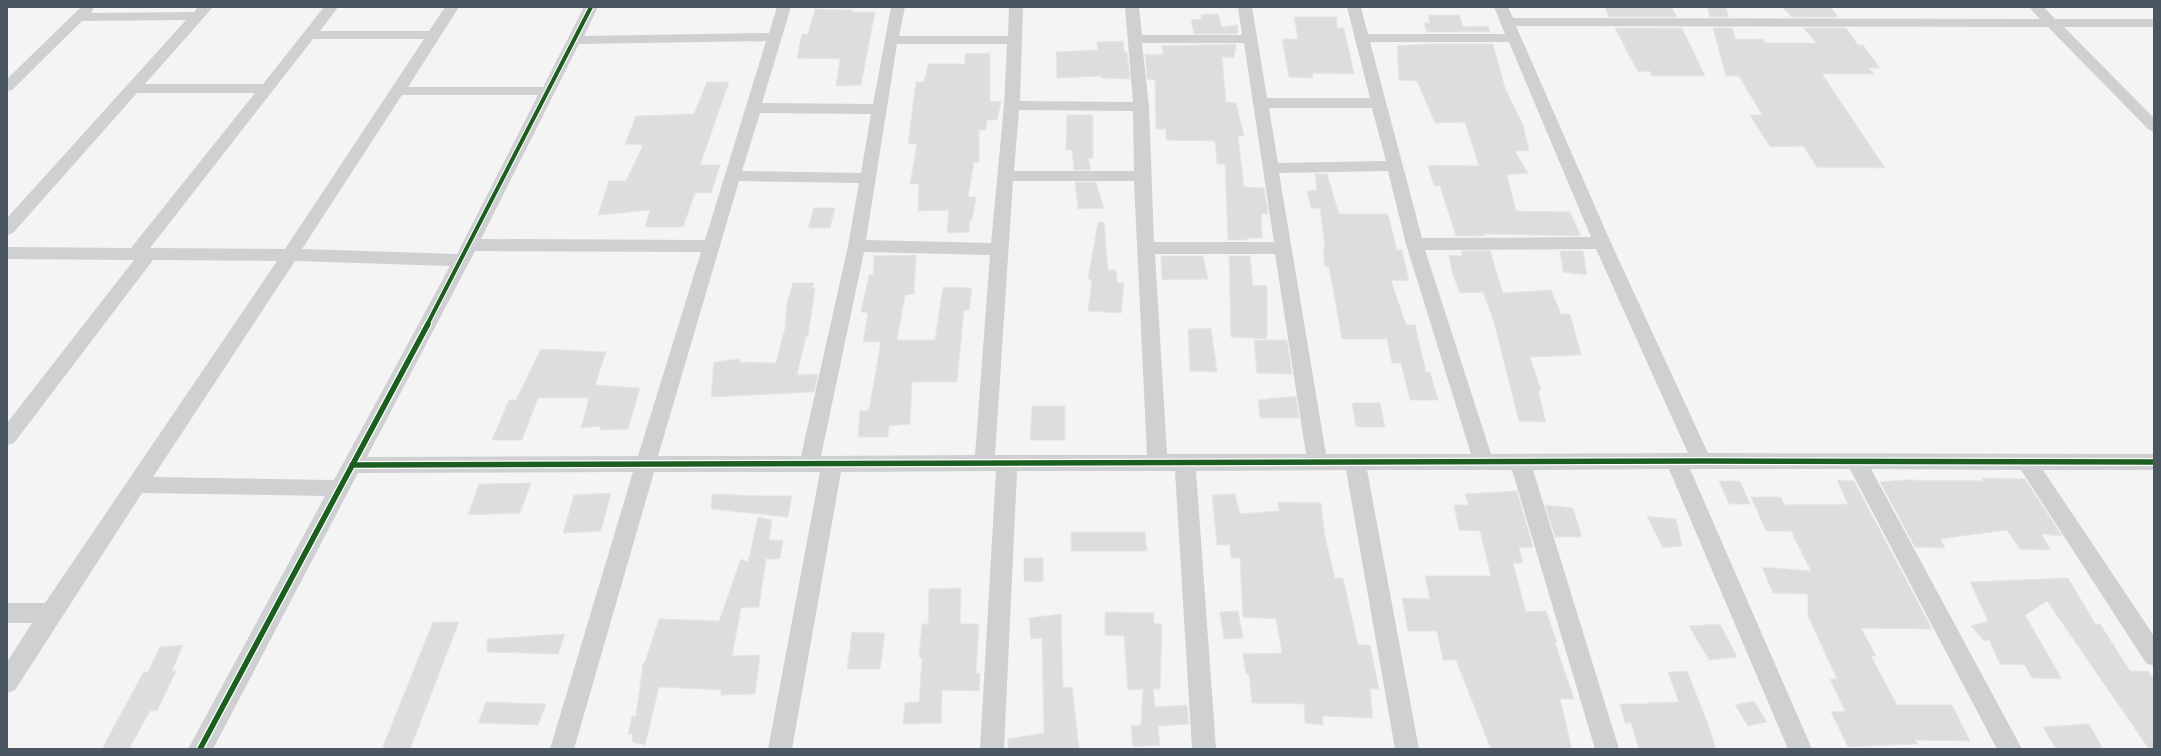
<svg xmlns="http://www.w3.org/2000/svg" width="2161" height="756" viewBox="0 0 2161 756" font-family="Karla,sans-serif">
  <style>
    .building { fill: #ddddde; stroke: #e5e6e7 }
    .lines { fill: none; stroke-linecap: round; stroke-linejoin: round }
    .street { fill: #ced0d2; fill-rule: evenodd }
    .cycleway-far1-casing { stroke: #fff; stroke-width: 6 }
    .cycleway-casing { stroke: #fff; stroke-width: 8 }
    .cycleway-far1 { stroke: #1b5e20; stroke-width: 4 }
    .cycleway { stroke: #1b5e20; stroke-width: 5.5 }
  </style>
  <rect width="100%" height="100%" fill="#f4f4f4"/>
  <!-- building -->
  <path class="building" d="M 1612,7 L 1672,8 L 1677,17 L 1609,17 L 1605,8 L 1613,8 Z
    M 1707,7 L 1726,8 L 1729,17 L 1710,17 Z
    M 1782,7 L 1831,7 L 1838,17 L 1792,17 Z
    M 815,9 L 853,10 L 852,12 L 875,12 L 861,85 L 836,86 L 840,59 L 797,58 L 802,34 L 808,34 Z
    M 1218,14 L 1222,27 L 1238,25 L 1237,34 L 1194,34 L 1191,20 L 1202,19 L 1201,15 Z
    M 1428,15 L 1459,15 L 1463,27 L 1488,26 L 1490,32 L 1427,32 L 1424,23 L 1430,23 Z
    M 1294,17 L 1337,17 L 1337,28 L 1344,28 L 1354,74 L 1312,73 L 1313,78 L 1289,77 L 1282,39 L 1298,39 Z
    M 1615,28 L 1682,28 L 1705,76 L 1652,76 L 1650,71 L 1638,72 Z
    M 1713,28 L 1732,28 L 1735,39 L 1763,39 L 1765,43 L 1817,43 L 1803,28 L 1846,28 L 1858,45 L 1863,45 L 1880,68 L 1869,68 L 1874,74 L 1822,74 L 1885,168 L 1817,167 L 1803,146 L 1770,147 L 1750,115 L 1762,115 L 1739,76 L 1726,76 Z
    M 1123,41 L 1124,52 L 1127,52 L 1130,79 L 1101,78 L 1101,76 L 1057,78 L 1056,52 L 1098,50 L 1097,42 Z
    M 1236,44 L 1234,58 L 1222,57 L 1226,102 L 1236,103 L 1244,136 L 1238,136 L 1244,187 L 1264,188 L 1268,211 L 1268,214 L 1261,214 L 1262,238 L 1248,238 L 1248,240 L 1228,240 L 1225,164 L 1217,164 L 1215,141 L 1166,140 L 1166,129 L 1156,129 L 1155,80 L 1147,79 L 1145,54 L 1163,55 L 1162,46 Z
    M 1430,44 L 1493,44 L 1505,88 L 1523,125 L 1529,151 L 1515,151 L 1528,173 L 1507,175 L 1516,211 L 1570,212 L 1581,236 L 1484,234 L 1485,236 L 1456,236 L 1440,186 L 1434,186 L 1428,165 L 1479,166 L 1465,122 L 1435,123 L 1417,81 L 1399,80 L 1397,46 Z
    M 990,53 L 990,101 L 1001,102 L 997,120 L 987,120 L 986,130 L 979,130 L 979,162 L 974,162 L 968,197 L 976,197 L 972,220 L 970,220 L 969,232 L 947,233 L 949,210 L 918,211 L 919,184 L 910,184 L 917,144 L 908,144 L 916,82 L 924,82 L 928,64 L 965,64 L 965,54 Z
    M 707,82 L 729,82 L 700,165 L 720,165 L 711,193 L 695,193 L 683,227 L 645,227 L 650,210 L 598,215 L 609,181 L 626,181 L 643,145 L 625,144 L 636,116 L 694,114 Z
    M 1067,115 L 1093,115 L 1093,158 L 1088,158 L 1091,170 L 1074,170 L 1072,150 L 1066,150 Z
    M 1315,174 L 1327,174 L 1339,214 L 1388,214 L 1397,250 L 1402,250 L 1409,281 L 1391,280 L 1406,325 L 1415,325 L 1426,372 L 1430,372 L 1438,400 L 1410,400 L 1401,363 L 1392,363 L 1387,339 L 1342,339 L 1329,267 L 1325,267 L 1323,247 L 1325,247 L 1320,208 L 1311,208 L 1307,191 L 1317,190 Z
    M 1075,182 L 1096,182 L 1104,208 L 1078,209 Z
    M 814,208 L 835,208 L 830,228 L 808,228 Z
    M 1098,222 L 1104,222 L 1108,270 L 1116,270 L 1117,282 L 1124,283 L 1121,313 L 1088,311 L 1092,280 L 1088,279 Z
    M 1461,251 L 1490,251 L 1503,293 L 1551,290 L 1561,314 L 1570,314 L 1581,355 L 1530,357 L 1541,390 L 1538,390 L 1546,422 L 1519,421 L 1494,322 L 1483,292 L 1460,293 L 1452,272 L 1449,255 L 1462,256 Z
    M 1560,251 L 1583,251 L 1587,275 L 1563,272 Z
    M 916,255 L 914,294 L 905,295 L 897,340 L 935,340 L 943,287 L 972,288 L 969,310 L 964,310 L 957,382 L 912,382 L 910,424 L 889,426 L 888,437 L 858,437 L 860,411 L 869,410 L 881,342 L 863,342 L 868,313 L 861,312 L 869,275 L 873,275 L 874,256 Z
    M 1161,256 L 1203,256 L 1208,279 L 1162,280 Z
    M 1229,256 L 1250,256 L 1253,286 L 1267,285 L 1267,339 L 1231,337 Z
    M 793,283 L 814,283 L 812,288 L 815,288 L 808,336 L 806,336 L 797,375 L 818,374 L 814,392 L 711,397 L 714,362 L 740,359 L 739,362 L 776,363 L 785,328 L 787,302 Z
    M 1211,328 L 1217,372 L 1190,371 L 1188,329 Z
    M 1254,340 L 1287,340 L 1292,374 L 1257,373 Z
    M 541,349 L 606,352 L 595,385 L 640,388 L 628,429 L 600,430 L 601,426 L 581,428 L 589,398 L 538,398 L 522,440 L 492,440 L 509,400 L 516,400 Z
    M 1296,396 L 1299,418 L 1260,418 L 1258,400 Z
    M 1352,403 L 1380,403 L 1385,427 L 1356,427 Z
    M 1032,406 L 1065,406 L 1065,440 L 1030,440 Z
    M 1982,478 L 2025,479 L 2062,536 L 2041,534 L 2051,550 L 2020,549 L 2007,530 L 1940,539 L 1945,548 L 1915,547 L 1880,482 L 1905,480 L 1984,481 Z
    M 1837,480 L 1854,481 L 1932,629 L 1861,628 L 1876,656 L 1871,656 L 1897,705 L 1952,705 L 1970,741 L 1915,740 L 1918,744 L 1848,747 L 1831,712 L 1845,711 L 1830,679 L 1837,679 L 1808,616 L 1808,594 L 1773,593 L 1762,567 L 1811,571 L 1791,531 L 1766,531 L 1751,497 L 1781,497 L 1784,505 L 1848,504 Z
    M 1719,481 L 1740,481 L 1750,504 L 1729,504 Z
    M 531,483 L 520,513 L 468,515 L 479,484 Z
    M 1517,491 L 1533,547 L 1519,548 L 1523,563 L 1513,563 L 1526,612 L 1546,611 L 1557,642 L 1555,643 L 1574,699 L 1560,699 L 1572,749 L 1491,749 L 1456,660 L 1443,660 L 1437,631 L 1408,631 L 1402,598 L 1430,599 L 1425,576 L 1491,576 L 1480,531 L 1459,530 L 1454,505 L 1469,505 L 1465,494 Z
    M 611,493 L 601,531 L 563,533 L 574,495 Z
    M 712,494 L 760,496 L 792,496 L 788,517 L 711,509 Z
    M 1235,494 L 1240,514 L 1279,511 L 1278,502 L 1321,503 L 1325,537 L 1335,578 L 1343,578 L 1358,645 L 1370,645 L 1379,689 L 1370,689 L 1373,718 L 1323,716 L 1323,725 L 1305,723 L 1304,704 L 1252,703 L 1249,674 L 1246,674 L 1243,654 L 1282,653 L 1276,619 L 1243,617 L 1240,558 L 1231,558 L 1230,545 L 1217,545 L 1212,495 Z
    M 1545,505 L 1573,508 L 1582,537 L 1555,537 Z
    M 1647,516 L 1676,519 L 1682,546 L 1663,548 Z
    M 758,517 L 772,520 L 769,540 L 783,540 L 780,559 L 766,559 L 759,607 L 741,608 L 732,656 L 760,655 L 755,694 L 721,695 L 721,690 L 659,687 L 645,745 L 632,742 L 633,734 L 628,734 L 632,716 L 636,716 L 643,663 L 645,662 L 659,619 L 719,621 L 741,559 L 748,562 Z
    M 1071,532 L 1145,532 L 1147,551 L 1071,551 Z
    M 1024,558 L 1043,558 L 1043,582 L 1024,581 Z
    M 2068,578 L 2096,625 L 2100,624 L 2130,671 L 2148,671 L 2154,680 L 2154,749 L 2149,749 L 2047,601 L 2025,615 L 2062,679 L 2032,678 L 2025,665 L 2000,664 L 1989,640 L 1984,641 L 1971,626 L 1988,621 L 1970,582 Z
    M 961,588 L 960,624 L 979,624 L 976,673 L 980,673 L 979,691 L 942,690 L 941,723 L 903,724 L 905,703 L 919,702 L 922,658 L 919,657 L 922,624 L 928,624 L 929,589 Z
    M 1238,611 L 1243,638 L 1224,639 L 1220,612 Z
    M 1105,612 L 1154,613 L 1154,623 L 1162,624 L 1160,689 L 1153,689 L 1155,707 L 1187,705 L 1189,724 L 1158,726 L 1160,745 L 1133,747 L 1131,726 L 1141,725 L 1143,689 L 1128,690 L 1124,636 L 1105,635 Z
    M 1061,614 L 1063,688 L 1072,687 L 1079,749 L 1008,749 L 1008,739 L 1044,733 L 1042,638 L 1031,639 L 1029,618 Z
    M 433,622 L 459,622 L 410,749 L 382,749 Z
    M 1720,624 L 1737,657 L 1709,660 L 1689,626 Z
    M 852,632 L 885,633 L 880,669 L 847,669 Z
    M 565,634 L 558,654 L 487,652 L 487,639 Z
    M 183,645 L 172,671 L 176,671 L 157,711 L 150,711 L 129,749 L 102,749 L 143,673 L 148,672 L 160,647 Z
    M 1687,671 L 1708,724 L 1716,749 L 1639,749 L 1631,723 L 1625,723 L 1620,704 L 1649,704 L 1649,703 L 1679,702 L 1668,672 Z
    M 1754,701 L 1767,722 L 1748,726 L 1735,705 Z
    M 486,702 L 546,704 L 538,725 L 478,723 Z
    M 2089,724 L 2103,749 L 2056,749 L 2043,727 Z"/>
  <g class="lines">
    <!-- street -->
    <path class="street" d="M 81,7 L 94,7 L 91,13 L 194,12 L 198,7 L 213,7 L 145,84 L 263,84 L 324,7 L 338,7 L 320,31 L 429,31 L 445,7 L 459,7 L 408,87 L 543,87 L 584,7 L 598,7 L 584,36 L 769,33 L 777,7 L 791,7 L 762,103 L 873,104 L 891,7 L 905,7 L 899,36 L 1008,36 L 1009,7 L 1023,7 L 1020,101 L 1133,102 L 1125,7 L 1139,7 L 1142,35 L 1242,35 L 1238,7 L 1252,7 L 1267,98 L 1370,98 L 1347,7 L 1361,7 L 1368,34 L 1505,34 L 1494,7 L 1508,7 L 1513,18 L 2040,19 L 2029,7 L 2044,7 L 2055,19 L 2154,19 L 2154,27 L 2064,27 L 2154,118 L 2154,132 L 2149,130 L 2048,27 L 1516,26 L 1611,243 L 1708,453 L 2154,454 L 2154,470 L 2043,470 L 2154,636 L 2154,666 L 2146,663 L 2021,470 L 1871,469 L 2022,749 L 1997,749 L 1850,469 L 1690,469 L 1812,749 L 1788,749 L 1669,469 L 1533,470 L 1619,749 L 1595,749 L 1512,470 L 1367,470 L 1419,749 L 1395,749 L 1346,470 L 1196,471 L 1216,749 L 1192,749 L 1175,471 L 1017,471 L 1004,749 L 980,749 L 996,471 L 841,472 L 792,749 L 768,749 L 820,472 L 654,472 L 574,749 L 550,749 L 633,472 L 358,473 L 213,749 L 188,749 L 325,496 L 142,493 L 15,690 L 7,693 L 7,662 L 32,623 L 7,623 L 7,603 L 45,603 L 277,261 L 153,260 L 14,443 L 7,445 L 7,423 L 134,260 L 7,259 L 7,247 L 131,248 L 255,93 L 137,93 L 13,233 L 7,235 L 7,218 L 186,20 L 82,21 L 12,90 L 7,91 L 7,79 ZM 313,39 L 424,39 L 285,249 L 150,248 ZM 766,41 L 705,240 L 481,239 L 579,44 ZM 1370,42 L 1509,42 L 1591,237 L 1422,238 ZM 1142,43 L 1244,43 L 1274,242 L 1154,242 L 1149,107 ZM 897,44 L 1007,44 L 1004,105 L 991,243 L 866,240 ZM 402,95 L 538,95 L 457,254 L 302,249 ZM 1269,108 L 1372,108 L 1386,161 L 1278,163 ZM 1019,110 L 1133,111 L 1134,171 L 1014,171 ZM 760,113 L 871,114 L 861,173 L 742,171 ZM 1388,171 L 1406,244 L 1471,454 L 1326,454 L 1279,173 ZM 739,181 L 859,183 L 848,246 L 801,456 L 658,456 ZM 1013,181 L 1134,181 L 1147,455 L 995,455 ZM 1596,249 L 1688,453 L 1491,454 L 1425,250 ZM 475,251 L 701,252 L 638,456 L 367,457 ZM 864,252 L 990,255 L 975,455 L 821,456 ZM 1155,254 L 1275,254 L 1306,454 L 1167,454 ZM 295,261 L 450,266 L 334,480 L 153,477 Z"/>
    <!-- cycleway-far1 casing -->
    <g class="cycleway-far1-casing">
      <path id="cycleway-far1" d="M 427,325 L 591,7"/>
    </g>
    <!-- cycleway casing -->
    <g class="cycleway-casing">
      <path id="cycleway" d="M 352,465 L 1702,461 L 2154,462
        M 200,749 L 428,324"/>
    </g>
    <!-- cycleway-far1 -->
    <use href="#cycleway-far1" class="cycleway-far1"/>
    <!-- cycleway -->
    <use href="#cycleway" class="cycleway"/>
  </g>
  <!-- border -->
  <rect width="2161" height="756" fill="none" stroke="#4a5661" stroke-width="16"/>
</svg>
